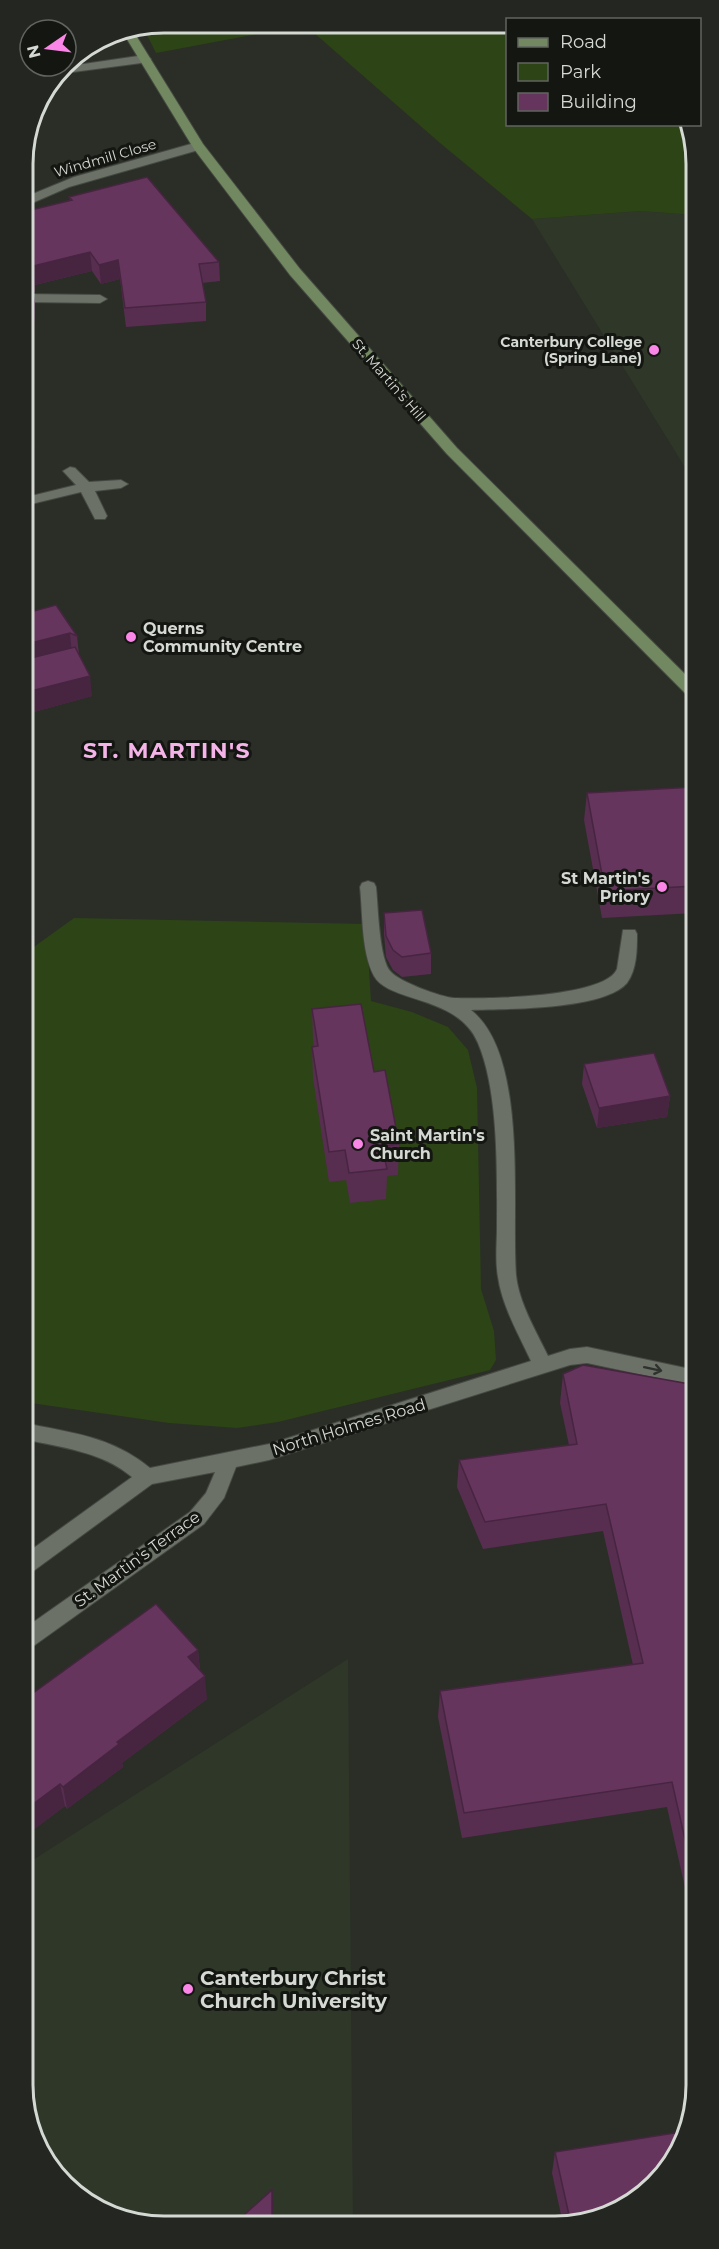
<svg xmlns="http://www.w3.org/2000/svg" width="719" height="2249" viewBox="0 0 719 2249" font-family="Montserrat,sans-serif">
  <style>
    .built { fill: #2f3729 }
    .green { fill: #2d4416 }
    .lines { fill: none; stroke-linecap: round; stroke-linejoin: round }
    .minor-casing { stroke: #454942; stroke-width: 2 }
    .major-casing { stroke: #454942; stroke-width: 2 }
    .minor { fill: #6b7167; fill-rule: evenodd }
    .major { fill: #728860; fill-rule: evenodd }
    .wall { fill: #572e50 }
    .shaded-wall { fill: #472541 }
    .building { fill: #65355d; stroke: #472541; stroke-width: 1.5 }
    .oneway { stroke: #2e312c }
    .poi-dot { fill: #fa87e7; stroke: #141612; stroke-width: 2 }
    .labels { text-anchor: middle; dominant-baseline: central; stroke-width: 6; stroke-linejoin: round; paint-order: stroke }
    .far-street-label { font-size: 14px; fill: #d5d9d3; stroke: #141612 }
    .far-poi-label { font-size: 14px; font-weight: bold; fill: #d5d9d3; stroke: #141612; text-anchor: end }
    .poi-label { font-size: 16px; font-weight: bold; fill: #d5d9d3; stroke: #141612; text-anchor: start }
    .street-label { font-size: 16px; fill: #d5d9d3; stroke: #141612 }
    .near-poi-label { font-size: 20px; font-weight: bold; fill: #d5d9d3; stroke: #141612; text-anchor: start }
    .district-label { font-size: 22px; font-weight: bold; letter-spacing: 1.5px; fill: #f4b4e8; stroke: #141612 }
    .rim { fill: none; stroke: #d5d9d3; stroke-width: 3 }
  </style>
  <rect width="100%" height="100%" fill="#2a2e26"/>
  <!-- built -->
  <path class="built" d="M 641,211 L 694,215 L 694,482 L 532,219 Z
    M 348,1659 L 353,2224 L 136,2224 L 64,2185 L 25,2113 L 25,1865 Z"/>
  <!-- green -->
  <path class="green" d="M 164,23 L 507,25 L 508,124 L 688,125 L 694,136 L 694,215 L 641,211 L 532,219 L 440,143 L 305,25 L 156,53 L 143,27 Z
    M 74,918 L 366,924 L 371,1001 L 412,1012 L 448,1027 L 468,1050 L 477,1088 L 481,1289 L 494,1331 L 496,1360 L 490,1370 L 278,1422 L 237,1428 L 169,1423 L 24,1402 L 24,954 Z"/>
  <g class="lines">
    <!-- minor casing -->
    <g class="minor-casing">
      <path id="minor" d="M 145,55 L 151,59 L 149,62 L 58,74 L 63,67 Z
        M 198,142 L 204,146 L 202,149 L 69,187 L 23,207 L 23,198 L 74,177 Z
        M 23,294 L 100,295 L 107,299 L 100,303 L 23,302 Z
        M 70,467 L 75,468 L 89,482 L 121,480 L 128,484 L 121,488 L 95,491 L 107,516 L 105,519 L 95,519 L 81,492 L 23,506 L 23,498 L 76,485 L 63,471 Z
        M 368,881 L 374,883 L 376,887 C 378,905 379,961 391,972 C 400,982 441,997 454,998 C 484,999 605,998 617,969 L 623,930 L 635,930 L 637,934 C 637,950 637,969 627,983 C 604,1010 505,1009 471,1010 C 529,1056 511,1206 516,1275 C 519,1303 536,1331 548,1356 L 570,1349 L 587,1347 L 695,1370 L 695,1386 L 587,1363 L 570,1365 L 269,1460 L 236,1467 L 224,1498 L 204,1524 L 32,1647 L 25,1649 L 25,1628 L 190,1512 L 206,1493 L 215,1472 L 152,1484 L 32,1572 L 25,1575 L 24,1555 L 132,1477 C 101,1451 62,1448 24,1439 L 24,1423 C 72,1433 111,1436 150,1468 L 269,1444 L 531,1361 C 519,1335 502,1306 498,1277 C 495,1261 497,1243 497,1227 C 497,1174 499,1092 478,1043 C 458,995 389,1003 374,976 C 361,951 363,915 360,887 L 362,883 Z"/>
    </g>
    <!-- major casing -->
    <g class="major-casing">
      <path id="major" d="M 132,29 L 203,144 L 300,269 L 457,448 L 695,684 L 695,699 L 690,698 L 447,454 L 290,275 L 194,149 L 122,31 Z"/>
    </g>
    <!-- minor -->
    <use href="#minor" class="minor"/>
    <!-- major -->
    <use href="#major" class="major"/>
  </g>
  <!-- wall -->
  <path class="wall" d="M 69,197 L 219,262 L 220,281 L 202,283 L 206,302 L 206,321 L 126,327 L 120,279 L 101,284 L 92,271 L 35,285 L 35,292 L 33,292 L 35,304 L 34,330 L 23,330 L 23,212 L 70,200 Z
    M 56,605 L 77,636 L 79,654 L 92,696 L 23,715 Z
    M 695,787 L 695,913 L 602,918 L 584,820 L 587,793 Z
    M 384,913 L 431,953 L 431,974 L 402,977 L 393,970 L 386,957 L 384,934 Z
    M 312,1009 L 374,1072 L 399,1144 L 398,1175 L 387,1176 L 386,1199 L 350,1203 L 346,1180 L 329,1182 L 313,1078 L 312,1047 L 314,1047 L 313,1040 Z
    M 584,1064 L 670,1096 L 667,1117 L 597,1128 L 582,1084 Z
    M 563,1374 L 695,1385 L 696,1937 L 667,1807 L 462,1838 L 438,1717 L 440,1691 L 633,1665 L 603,1531 L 483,1549 L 457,1487 L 459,1460 L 569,1445 L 560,1403 Z
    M 198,1650 L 200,1670 L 207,1699 L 122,1763 L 123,1767 L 67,1809 L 65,1806 L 25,1836 L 25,1699 Z
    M 555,2152 L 583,2224 L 563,2224 L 552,2173 Z"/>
  <!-- shaded-wall -->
  <path class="shaded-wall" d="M 90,252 L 92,271 L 35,285 L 35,292 L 33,266 Z
    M 118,260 L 120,279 L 101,284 L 99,265 Z
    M 33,285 L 35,304 L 34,330 L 32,311 Z
    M 70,633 L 72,654 L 23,667 L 23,645 Z
    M 90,676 L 92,696 L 23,715 L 23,693 Z
    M 670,1096 L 667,1117 L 597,1128 L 599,1108 Z
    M 198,1650 L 200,1673 L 188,1657 Z
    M 205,1676 L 207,1699 L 122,1763 L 123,1767 L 67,1809 L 63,1787 L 117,1742 Z
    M 60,1784 L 65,1806 L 25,1836 L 25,1810 Z
    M 272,2190 L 274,2214 L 274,2224 L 272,2224 Z"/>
  <!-- building -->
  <path class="building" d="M 147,177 L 219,262 L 199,264 L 206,302 L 125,308 L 118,260 L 99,265 L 90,252 L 33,266 L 33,273 L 23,273 L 23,212 L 72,200 L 69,197 Z
    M 23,285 L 33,285 L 32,311 L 23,311 Z
    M 56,605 L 77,636 L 70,633 L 23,645 L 23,614 Z
    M 75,647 L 90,676 L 23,693 L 23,660 Z
    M 695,787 L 695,886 L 605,891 L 587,793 Z
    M 422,910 L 431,953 L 402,957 L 393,950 L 386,936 L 384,913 Z
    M 361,1004 L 374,1072 L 385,1070 L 399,1144 L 382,1146 L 387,1169 L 349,1173 L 345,1150 L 329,1152 L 312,1047 L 318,1046 L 312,1009 Z
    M 654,1053 L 670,1096 L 599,1108 L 584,1064 Z
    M 583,1365 L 695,1385 L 696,1888 L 672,1782 L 464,1813 L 440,1691 L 643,1663 L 606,1504 L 485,1522 L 459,1460 L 577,1444 L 563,1374 Z
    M 156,1604 L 198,1650 L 188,1657 L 205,1676 L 117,1742 L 119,1744 L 63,1787 L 60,1784 L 25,1810 L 25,1699 Z
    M 681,2132 L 662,2178 L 626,2208 L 583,2224 L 571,2224 L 555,2152 Z
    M 272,2190 L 272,2224 L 234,2224 Z"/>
  <!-- one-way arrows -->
  <defs><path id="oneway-shaft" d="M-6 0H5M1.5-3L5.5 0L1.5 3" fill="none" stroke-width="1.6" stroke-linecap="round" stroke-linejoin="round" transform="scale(1.5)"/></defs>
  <use class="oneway" href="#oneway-shaft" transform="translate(653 1369) rotate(12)"/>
  <!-- markers -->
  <g class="poi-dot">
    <circle cx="654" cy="350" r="6"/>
    <circle cx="131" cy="637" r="6"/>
    <circle cx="662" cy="887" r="6"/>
    <circle cx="358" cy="1144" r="6"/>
    <circle cx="188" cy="1989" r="6"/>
  </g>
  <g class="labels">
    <!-- far-street labels -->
    <g class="far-street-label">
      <text transform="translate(105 158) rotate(-16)">Windmill Close</text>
      <text transform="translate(389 380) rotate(49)">St. Martin's Hill</text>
    </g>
    <!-- far-poi labels -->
    <g class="far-poi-label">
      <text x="642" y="342">Canterbury College<tspan x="642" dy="16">(Spring Lane)</tspan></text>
    </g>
    <!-- poi labels -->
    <g class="poi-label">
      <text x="143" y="628">Querns<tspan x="143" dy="18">Community Centre</tspan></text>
      <text x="650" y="878" text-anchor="end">St Martin's<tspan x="650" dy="18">Priory</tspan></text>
      <text x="370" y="1135">Saint Martin's<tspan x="370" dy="18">Church</tspan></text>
    </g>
    <!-- street labels -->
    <g class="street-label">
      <text transform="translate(349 1427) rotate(-17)">North Holmes Road</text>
      <text transform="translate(137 1559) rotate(-36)">St. Martin's Terrace</text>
    </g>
    <!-- near-poi labels -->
    <g class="near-poi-label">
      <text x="200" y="1978">Canterbury Christ<tspan x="200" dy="23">Church University</tspan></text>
    </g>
    <!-- district labels -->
    <g class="district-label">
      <text x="167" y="750">ST. MARTIN'S</text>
    </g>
  </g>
  <!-- crop -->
  <path d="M0 0H719V2249H0ZM164 33H555A131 131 0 0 1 686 164V2085A131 131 0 0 1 555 2216H164A131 131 0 0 1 33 2085V164A131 131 0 0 1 164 33Z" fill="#232621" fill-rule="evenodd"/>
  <path class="rim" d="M164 33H555A131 131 0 0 1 686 164V2085A131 131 0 0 1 555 2216H164A131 131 0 0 1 33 2085V164A131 131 0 0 1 164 33Z"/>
  <!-- legend -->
  <rect x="506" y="18" width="195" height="108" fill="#141612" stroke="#61645f" stroke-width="1.5"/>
  <rect x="518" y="38" width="30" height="9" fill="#728860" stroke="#61645f" stroke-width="1.5"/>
  <text x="560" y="48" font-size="18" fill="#d5d9d3">Road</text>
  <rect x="518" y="63" width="30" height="18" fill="#2d4416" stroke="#61645f" stroke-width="1.5"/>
  <text x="560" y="78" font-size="18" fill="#d5d9d3">Park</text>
  <rect x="518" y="93" width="30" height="18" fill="#65355d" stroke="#61645f" stroke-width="1.5"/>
  <text x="560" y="108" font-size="18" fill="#d5d9d3">Building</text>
  <!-- north arrow -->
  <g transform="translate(48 48) rotate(256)"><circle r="28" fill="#141612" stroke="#61645f" stroke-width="1.5"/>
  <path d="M0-4.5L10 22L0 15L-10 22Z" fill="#fa87e7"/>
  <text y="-9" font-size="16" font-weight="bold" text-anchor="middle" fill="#d5d9d3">N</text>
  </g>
</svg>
